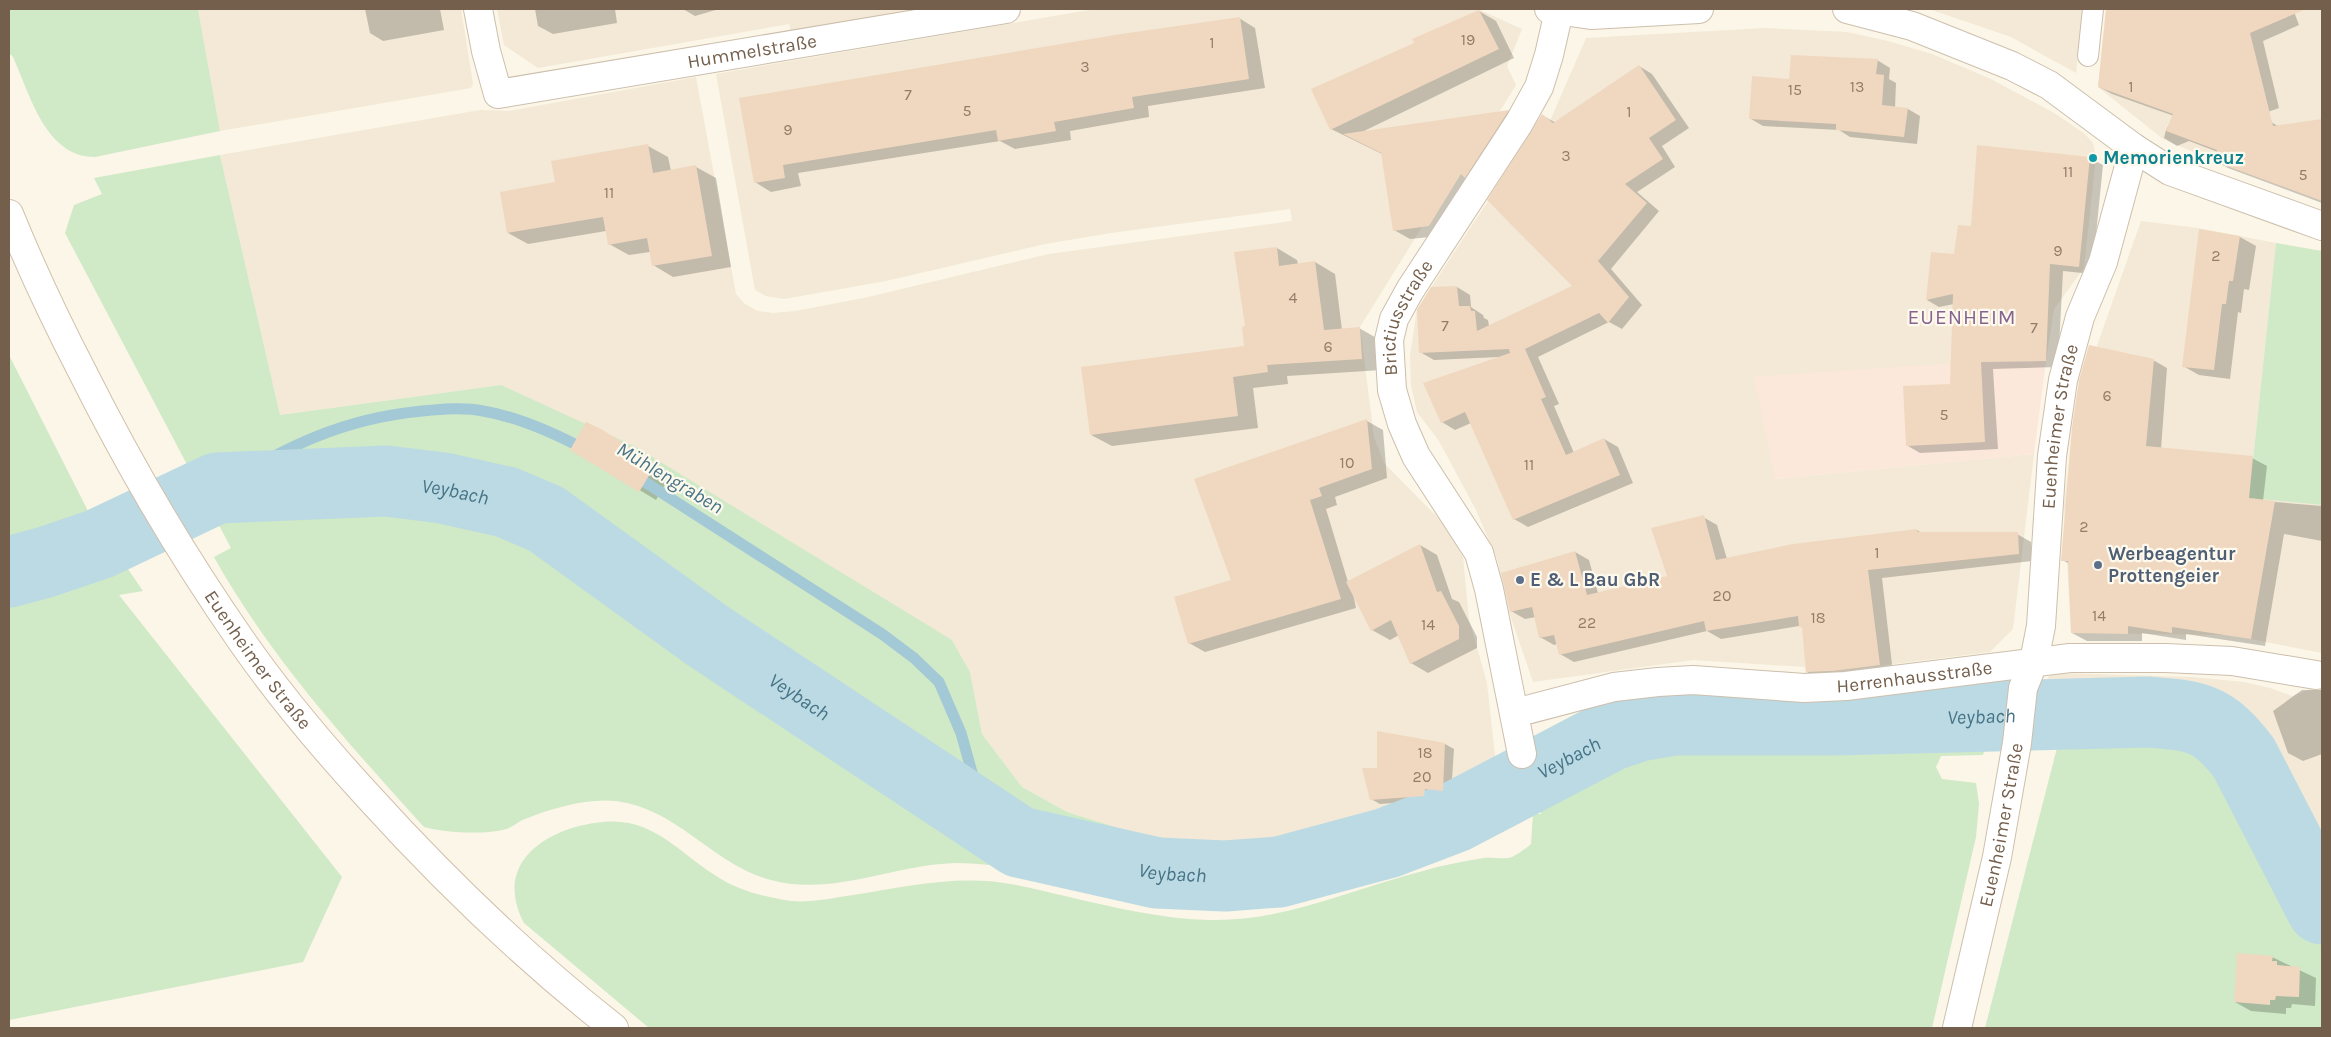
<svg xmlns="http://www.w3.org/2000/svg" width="2331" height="1037" viewBox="0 0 2331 1037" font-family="Karla,sans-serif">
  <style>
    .residential { fill: #f3e9d6 }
    .commercial { fill: #fbe8db }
    .green { fill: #d0e9c6 }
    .shadow { fill: #0003 }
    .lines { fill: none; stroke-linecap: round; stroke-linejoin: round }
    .stream { stroke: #a3c8d6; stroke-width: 11 }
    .river { stroke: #bcdae4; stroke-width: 71 }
    .building { fill: #f0d8c0 }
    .service-casing { stroke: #cdbfad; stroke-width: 22 }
    .minor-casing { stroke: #cdbfad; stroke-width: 30 }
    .secondary-casing { stroke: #d0c0ab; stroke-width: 30 }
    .service { stroke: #fff; stroke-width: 20 }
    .minor { stroke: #fff; stroke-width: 28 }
    .secondary { stroke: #fff; stroke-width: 28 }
    .culture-dot { fill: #0f9aa8; stroke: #fef9ed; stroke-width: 2 }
    .service-dot { fill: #5c6f8a; stroke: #fef9ed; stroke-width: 2 }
    .labels { text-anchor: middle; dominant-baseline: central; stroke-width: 4.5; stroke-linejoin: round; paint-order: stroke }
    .number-label { font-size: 16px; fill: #937d69 }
    .street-label { font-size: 19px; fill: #745f4c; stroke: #fef9ed }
    .culture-label { font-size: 19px; font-weight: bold; fill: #0d838f; stroke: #fef9ed; text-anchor: start }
    .service-label { font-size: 19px; font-weight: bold; fill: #4e5e75; stroke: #fef9ed; text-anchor: start }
    .water-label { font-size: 20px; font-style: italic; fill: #477486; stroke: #fef9ed }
    .quarter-label { font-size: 21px; letter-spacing: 1px; fill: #876490; stroke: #fef9ed }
  </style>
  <rect width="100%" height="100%" fill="#fbf6e7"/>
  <!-- residential -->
  <path class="residential" d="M 198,9 L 461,9 L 473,84 L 471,88 L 220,131 Z
    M 497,9 L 924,9 L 791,33 L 789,24 L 538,68 L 504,45 Z
    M 1095,9 L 1478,9 L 1522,29 L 1507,66 L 1516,85 L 1429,226 L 1422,227 L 1360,327 L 1374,437 L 1384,463 L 1448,528 L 1463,557 L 1469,619 L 1487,683 L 1497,774 L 1441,804 L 1275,845 L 1229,848 L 1135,833 L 1067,812 L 1022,787 L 982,734 L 970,672 L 952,640 L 501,385 L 280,415 L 220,155 L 480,110 L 509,111 L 696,77 L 736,294 L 745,304 L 758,311 L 773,313 L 795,311 L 864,298 L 1049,254 L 1292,221 L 1290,209 L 1111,233 L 1045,244 L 886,281 L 784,299 L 766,296 L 755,290 L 716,74 Z
    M 1929,9 L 2083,9 L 2076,73 L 2011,37 Z
    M 2106,9 L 2322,9 L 2322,201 L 2224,165 L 2163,139 L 2098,87 Z
    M 1765,28 L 1847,32 L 1888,41 L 1932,54 L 1991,79 L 2056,114 L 2085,134 L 2093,143 L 2096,157 L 2084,268 L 2054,309 L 2046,361 L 1958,363 L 1775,479 L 2034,454 L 2013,629 L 1990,652 L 1806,675 L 1805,667 L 1693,660 L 1533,682 L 1509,612 L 1497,559 L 1476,510 L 1439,441 L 1417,412 L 1411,386 L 1410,356 L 1417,309 L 1488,201 L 1550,121 L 1586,38 Z
    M 2141,221 L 2198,228 L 2276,243 L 2249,498 L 2322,505 L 2322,653 L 2230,635 L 2071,633 L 2064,505 L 2075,408 Z
    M 2056,673 L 2192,677 L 2244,682 L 2270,688 L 2292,696 L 2322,685 L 2322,862 L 2264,746 L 2190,692 L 2044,687 L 2049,676 Z"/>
  <!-- commercial -->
  <path class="commercial" d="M 2046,361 L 2034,454 L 1775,479 L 1754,377 L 1958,363 Z"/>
  <!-- green -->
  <path class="green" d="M 9,9 L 198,9 L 220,131 L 95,157 C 45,157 30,94 13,57 L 9,53 Z
    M 220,155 L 280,415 L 501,385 L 636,447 L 952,640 L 970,672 L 982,734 L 1022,787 L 1067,812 L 1135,833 L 1229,848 L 1275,845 L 1441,804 L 1507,768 L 1506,779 C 1486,790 1466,802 1445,812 C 1416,826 1383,835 1352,843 C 1292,860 1239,870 1176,867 L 1173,882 C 1209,883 1244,882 1279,877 C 1355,866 1436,831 1506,802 L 1514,808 C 1509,826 1493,834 1477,840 C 1443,849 1409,857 1376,867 C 1323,883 1272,905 1216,905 C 1127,906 1044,863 956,863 C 895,864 832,897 771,880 C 711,864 679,809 616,801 C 587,798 552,808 525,819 C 519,821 513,827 506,829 C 485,835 445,833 424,827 C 348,743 269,656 214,557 L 231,548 L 65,233 L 74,205 L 102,194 L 94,178 Z
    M 2276,243 L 2322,251 L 2322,505 L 2249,498 Z
    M 9,355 L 88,511 L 143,591 L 119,595 L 342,877 L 303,962 L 9,1020 Z
    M 1993,680 L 2002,684 L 2003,688 L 1997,744 L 1987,743 L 1983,755 L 1941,756 L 1936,767 L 1942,779 L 1976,783 L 1979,804 L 1976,837 L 1932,1028 L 649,1028 L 524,923 C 492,862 548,827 603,822 C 655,817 680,855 721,879 C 740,891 769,898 791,901 C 811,903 832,898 853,895 C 897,888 942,878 987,881 C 1014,883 1039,890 1065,896 C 1112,907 1161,919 1210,920 C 1284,922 1352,889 1423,871 C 1443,865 1464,861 1484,858 C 1493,857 1503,860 1512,857 C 1519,854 1525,849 1531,844 L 1533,814 L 1541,814 L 1541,797 L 1534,797 L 1533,793 L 1536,792 L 1533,741 C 1548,720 1626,700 1652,695 Z
    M 2044,687 L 2190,692 L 2212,698 L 2232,708 L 2246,722 L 2264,746 L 2322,862 L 2322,1028 L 1985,1028 L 2058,744 L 2054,737 L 2038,738 Z"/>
  <!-- shadow -->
  <path class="shadow" d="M 365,9 L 440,9 L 444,30 L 383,41 L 370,33 Z
    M 535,9 L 615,9 L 617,23 L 553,34 L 538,26 Z
    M 683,9 L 719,9 L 695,16 Z
    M 2107,9 L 2207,9 L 2207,14 L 2221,9 L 2293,9 L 2299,25 L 2263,41 L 2279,108 L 2234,124 L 2271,122 L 2278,126 L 2322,120 L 2322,203 L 2228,168 L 2215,161 L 2218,152 L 2189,141 L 2177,146 L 2164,138 L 2166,130 L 2174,116 L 2112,94 L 2099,87 Z
    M 1479,11 L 1496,21 L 1514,58 L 1360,133 L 1508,111 L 1524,120 L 1439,236 L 1410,239 L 1394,230 L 1382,154 L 1331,129 L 1404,50 Z
    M 1239,18 L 1255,28 L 1265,88 L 1148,106 L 1149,117 L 1070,131 L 1071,140 L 1015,149 L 1000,141 L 798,173 L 801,186 L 771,192 L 755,182 L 740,99 Z
    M 1877,60 L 1890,68 L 1889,79 L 1896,83 L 1895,108 L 1908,109 L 1920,116 L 1917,144 L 1850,137 L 1839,130 L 1763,126 L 1751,119 L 1790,80 Z
    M 1639,66 L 1652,74 L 1689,128 L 1662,146 L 1675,167 L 1637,192 L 1659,211 L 1611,269 L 1642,305 L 1622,329 L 1609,322 L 1538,357 L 1559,404 L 1554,406 L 1574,453 L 1604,439 L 1618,447 L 1633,483 L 1528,527 L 1514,519 L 1471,423 L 1455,430 L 1442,422 L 1499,357 L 1434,360 L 1420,352 L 1457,287 L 1470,295 L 1471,307 L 1483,315 L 1484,318 L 1488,320 L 1489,326 L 1574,286 L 1542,115 L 1556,123 Z
    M 648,146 L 668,157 L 671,171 L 696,167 L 716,178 L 731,267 L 673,277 L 653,265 L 650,252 L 629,255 L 609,244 L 606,231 L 528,244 L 508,233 L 556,183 Z
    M 2090,158 L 2103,165 L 2092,274 L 2063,271 L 2058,367 L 1993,369 L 1998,449 L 1920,453 L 1908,446 L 1951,385 L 1954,304 L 1939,307 L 1927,300 L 1972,227 Z
    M 2200,230 L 2240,237 L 2256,246 L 2249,290 L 2244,289 L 2241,313 L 2238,312 L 2230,379 L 2199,375 L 2183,366 Z
    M 1277,248 L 1297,260 L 1298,264 L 1315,262 L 1335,274 L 1342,330 L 1359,328 L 1380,340 L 1382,370 L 1287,376 L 1288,384 L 1253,388 L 1258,428 L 1112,446 L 1091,435 L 1246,347 L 1246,327 Z
    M 2153,360 L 2167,368 L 2161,449 L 2252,458 L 2267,466 L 2263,501 L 2322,506 L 2322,541 L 2284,534 L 2265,646 L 2186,634 L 2186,640 L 2142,633 L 2142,641 L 2087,641 L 2072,633 L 2070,564 L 2062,560 Z
    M 1367,421 L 1383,430 L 1387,478 L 1335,497 L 1337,505 L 1326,509 L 1348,582 L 1420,545 L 1437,555 L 1452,599 L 1459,602 L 1477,637 L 1477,648 L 1428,673 L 1411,663 L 1399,635 L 1390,640 L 1372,630 L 1353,593 L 1356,608 L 1205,652 L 1189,643 L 1232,581 L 1195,480 Z
    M 617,440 L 671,474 L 656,500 L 572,449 Z
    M 1703,517 L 1717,525 L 1727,559 L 1917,530 L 1923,534 L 2017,534 L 2031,542 L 2032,561 L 1882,578 L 1893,673 L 1821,680 L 1807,672 L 1803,628 L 1799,626 L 1721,639 L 1707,631 L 1574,662 L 1560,654 L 1557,644 L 1554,645 L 1540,637 L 1536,617 L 1525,619 L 1511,611 L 1575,552 L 1589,560 L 1598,593 L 1668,577 L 1653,529 Z
    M 2302,690 L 2322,690 L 2322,754 L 2303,761 L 2288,753 L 2273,711 Z
    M 1445,744 L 1454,749 L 1451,795 L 1433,793 L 1433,800 L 1380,804 L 1371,799 L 1378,770 Z
    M 2272,957 L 2316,978 L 2315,1006 L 2292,1004 L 2291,1008 L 2286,1008 L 2286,1014 L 2251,1011 L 2235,1002 Z"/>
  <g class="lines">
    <!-- stream -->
    <path class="stream" d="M 634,475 L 882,634 L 914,658 L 939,682 L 961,733 L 973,776 L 978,817
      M 217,488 C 288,447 339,419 422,411 C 442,409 464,407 483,411 C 519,417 554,433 586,450"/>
    <!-- river -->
    <path class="river" id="s1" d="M 9,572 L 46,562 L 99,544 L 217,488 L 386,481 L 443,488 L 506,502 L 546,519 L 708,636 L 1019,842 L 1157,873 L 1225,876 L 1279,872 L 1387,843 L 1455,817 L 1610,736 L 1639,726 L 1674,720 L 1832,720 L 2148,712 C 2197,716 2213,717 2244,758 L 2322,909"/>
  </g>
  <!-- building -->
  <path class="building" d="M 2106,9 L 2306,9 L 2250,33 L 2273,126 L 2322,119 L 2322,201 L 2213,161 L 2217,150 L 2166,131 L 2173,114 L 2098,87 Z
    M 1479,10 L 1499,49 L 1330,130 L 1311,89 L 1403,48 L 1414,43 L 1412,39 Z
    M 1240,17 L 1249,79 L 1132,97 L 1134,108 L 1054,122 L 1056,131 L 998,141 L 996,130 L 783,165 L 785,178 L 754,183 L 739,98 L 1121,34 Z
    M 1791,55 L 1878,59 L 1876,74 L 1884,75 L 1882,105 L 1908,108 L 1904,137 L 1836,130 L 1836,124 L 1749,119 L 1752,76 L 1789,79 Z
    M 1639,65 L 1676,120 L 1649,138 L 1663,159 L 1625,184 L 1647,203 L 1598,261 L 1629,297 L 1608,323 L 1599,313 L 1525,349 L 1546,397 L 1541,399 L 1566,455 L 1604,438 L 1620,475 L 1513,520 L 1465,412 L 1441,423 L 1423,383 L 1510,353 L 1509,349 L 1419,353 L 1417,310 L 1431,287 L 1457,286 L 1459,306 L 1470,306 L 1471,311 L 1475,311 L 1477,331 L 1572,286 L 1487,200 L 1542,114 L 1553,123 Z
    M 1509,110 L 1465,178 L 1461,174 L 1429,226 L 1393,231 L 1381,153 L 1343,134 Z
    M 648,144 L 653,173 L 696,165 L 712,256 L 652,266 L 647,238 L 608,245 L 603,217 L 507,233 L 500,192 L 555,182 L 551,161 Z
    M 1977,145 L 2090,157 L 2079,267 L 2050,264 L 2046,361 L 1981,362 L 1985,442 L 1906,446 L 1903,386 L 1950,384 L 1953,294 L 1926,300 L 1931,252 L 1954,254 L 1958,225 L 1971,226 Z
    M 2199,229 L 2240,236 L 2233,281 L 2229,281 L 2226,304 L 2222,304 L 2214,370 L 2182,367 Z
    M 1277,247 L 1279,266 L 1315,261 L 1324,330 L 1360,327 L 1362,359 L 1267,365 L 1268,372 L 1233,377 L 1238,416 L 1090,435 L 1081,367 L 1244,346 L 1242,327 L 1245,326 L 1234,252 Z
    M 2089,345 L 2154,359 L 2146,446 L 2253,456 L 2249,498 L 2275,501 L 2251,639 L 2172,627 L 2172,633 L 2128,626 L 2128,634 L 2071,633 L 2068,561 L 2061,561 L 2072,427 L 2079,380 Z
    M 1367,419 L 1372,469 L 1319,488 L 1322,496 L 1310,500 L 1341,599 L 1188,644 L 1174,597 L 1231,580 L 1194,479 Z
    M 586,422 L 601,429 L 656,464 L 639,492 L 570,450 Z
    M 1704,515 L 1716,560 L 1793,544 L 1917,529 L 1918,532 L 2018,532 L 2019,554 L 1868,570 L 1880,665 L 1833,671 L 1806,672 L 1802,627 L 1799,627 L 1798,616 L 1706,631 L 1704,621 L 1559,655 L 1554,635 L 1539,638 L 1532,607 L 1510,612 L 1501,573 L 1575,551 L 1587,595 L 1667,576 L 1651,528 Z
    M 1420,544 L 1437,592 L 1441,591 L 1459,626 L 1459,639 L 1410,664 L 1391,620 L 1371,631 L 1346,582 Z
    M 1377,731 L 1445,743 L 1443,791 L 1425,789 L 1424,796 L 1370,800 L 1362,768 L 1377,768 Z
    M 2237,953 L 2273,956 L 2272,961 L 2277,961 L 2277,965 L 2300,967 L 2299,997 L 2276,996 L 2275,1000 L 2270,1000 L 2270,1005 L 2234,1002 Z"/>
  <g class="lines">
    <!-- service casing -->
    <g class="service-casing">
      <path id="service" d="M 2088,56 L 2093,9"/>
    </g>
    <!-- minor casing -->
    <g class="minor-casing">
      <g id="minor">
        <path id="s2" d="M 478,9 L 486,51 L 498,94 L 1006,9"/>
        <path d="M 1549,9 L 1591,15 L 1699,9"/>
        <path d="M 1847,9 L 1912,26 L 2012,66 L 2049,85 L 2134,148 L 2170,171 L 2322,226"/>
        <path id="s3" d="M 1515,713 L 1614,687 L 1658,682 L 1693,680 L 1804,688 L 1846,686 L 2070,658 L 2165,658 L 2232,661 L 2316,675"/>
        <path id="s4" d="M 1522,754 L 1489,589 L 1479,553 L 1416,456 L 1402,424 L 1392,390 L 1389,340 L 1394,319 L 1410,290 L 1519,123 L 1539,87 L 1549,55 L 1559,11"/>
        <path id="s5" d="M 1957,1028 L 1997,857 L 2017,743 L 2023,688 L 2034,661 L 2041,626 L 2052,456 L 2063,380 L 2080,317 L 2103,262 L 2134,148"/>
      </g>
    </g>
    <!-- secondary casing -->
    <g class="secondary-casing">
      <g id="secondary">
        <path id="s6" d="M 9,214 C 31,268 56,321 83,373 C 130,467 183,557 243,643 C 280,696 323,747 367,795 C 443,879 525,958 614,1028"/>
      </g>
    </g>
    <!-- service -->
    <use href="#service" class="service"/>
    <!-- minor -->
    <use href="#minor" class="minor"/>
    <!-- secondary -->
    <use href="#secondary" class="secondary"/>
  </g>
  <!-- markers -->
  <circle class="culture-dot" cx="2093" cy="158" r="5"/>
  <g class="service-dot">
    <circle cx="2098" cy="565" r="5"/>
    <circle cx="1520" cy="580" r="5"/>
  </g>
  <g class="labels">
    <!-- number labels -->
    <g class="number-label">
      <text x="1468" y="39">19</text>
      <text x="1212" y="42">1</text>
      <text x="1085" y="66">3</text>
      <text x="1857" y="86">13</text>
      <text x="2131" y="86">1</text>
      <text x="1795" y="89">15</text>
      <text x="908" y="94">7</text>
      <text x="967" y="110">5</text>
      <text x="1629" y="111">1</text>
      <text x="788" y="129">9</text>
      <text x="1566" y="155">3</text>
      <text x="2068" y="171">11</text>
      <text x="2303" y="174">5</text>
      <text x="609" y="192">11</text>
      <text x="2058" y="250">9</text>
      <text x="2216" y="255">2</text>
      <text x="1293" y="297">4</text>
      <text x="1445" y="325">7</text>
      <text x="2034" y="327">7</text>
      <text x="1328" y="346">6</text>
      <text x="2107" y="395">6</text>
      <text x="1944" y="414">5</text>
      <text x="1347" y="462">10</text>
      <text x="1529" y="464">11</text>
      <text x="2084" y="526">2</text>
      <text x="1877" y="552">1</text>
      <text x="1722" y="595">20</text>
      <text x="2099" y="615">14</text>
      <text x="1818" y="617">18</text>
      <text x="1587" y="622">22</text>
      <text x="1428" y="624">14</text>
      <text x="1425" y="752">18</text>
      <text x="1422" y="776">20</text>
    </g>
    <!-- street labels -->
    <g class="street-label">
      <text stroke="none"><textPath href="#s2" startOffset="345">Hummelstraße</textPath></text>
      <text stroke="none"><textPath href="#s4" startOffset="468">Brictiusstraße</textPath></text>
      <text stroke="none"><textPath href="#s5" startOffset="612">Euenheimer Straße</textPath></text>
      <text stroke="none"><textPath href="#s6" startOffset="512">Euenheimer Straße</textPath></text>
      <text stroke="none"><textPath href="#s3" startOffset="404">Herrenhausstraße</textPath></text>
      <text stroke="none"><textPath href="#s5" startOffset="208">Euenheimer Straße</textPath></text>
    </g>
    <!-- culture labels -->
    <g class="culture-label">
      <text x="2103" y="158">Memorienkreuz</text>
    </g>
    <!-- service labels -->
    <g class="service-label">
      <text x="2108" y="554">Werbeagentur<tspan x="2108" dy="22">Prottengeier</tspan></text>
      <text x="1530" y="580">E &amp; L Bau GbR</text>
    </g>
    <!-- water labels -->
    <g class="water-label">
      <text transform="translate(670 478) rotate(31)">Mühlengraben</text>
      <text stroke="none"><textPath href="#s1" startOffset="464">Veybach</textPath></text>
      <text stroke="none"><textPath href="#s1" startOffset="869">Veybach</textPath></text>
      <text stroke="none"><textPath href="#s1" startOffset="2129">Veybach</textPath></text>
      <text stroke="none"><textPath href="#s1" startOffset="1709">Veybach</textPath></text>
      <text stroke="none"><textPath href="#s1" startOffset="1289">Veybach</textPath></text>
    </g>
    <!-- quarter labels -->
    <g class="quarter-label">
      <text x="1962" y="317">EUENHEIM</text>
    </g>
  </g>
  <!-- border -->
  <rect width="2331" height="1037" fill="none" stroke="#745f4c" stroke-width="20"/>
</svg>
